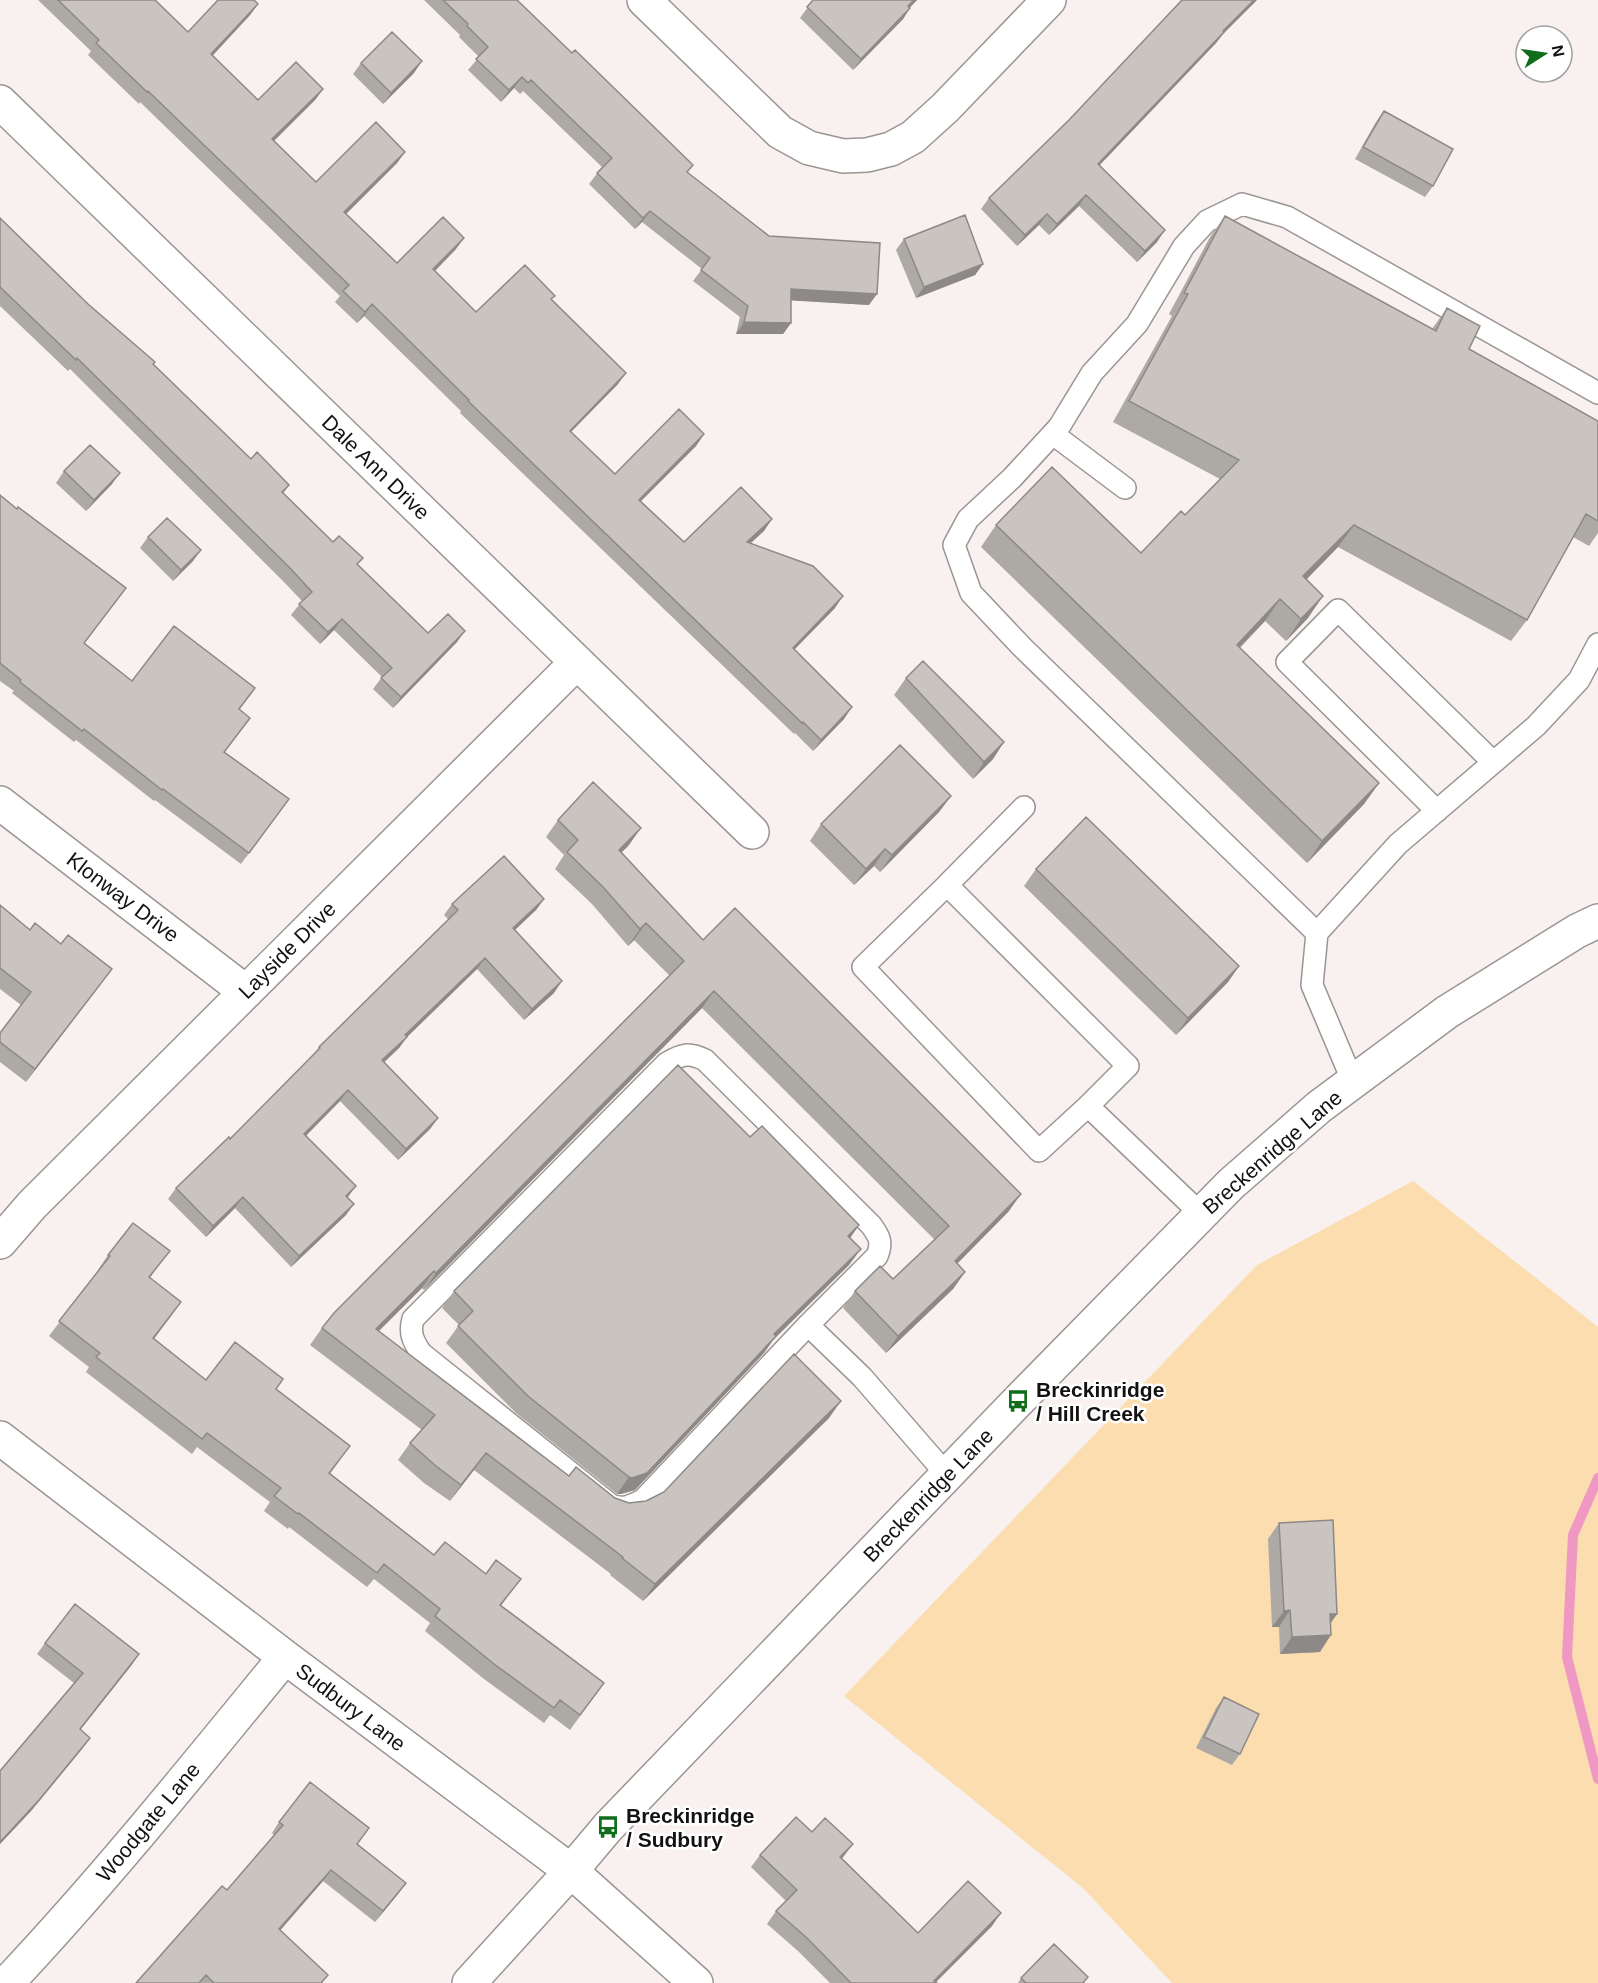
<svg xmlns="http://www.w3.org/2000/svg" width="1598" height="1983" viewBox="0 0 1598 1983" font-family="Arial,sans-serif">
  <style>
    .green { fill: #fbddb0 }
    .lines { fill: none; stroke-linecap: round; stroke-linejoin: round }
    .stream { stroke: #ee98c3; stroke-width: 10 }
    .service-casing { stroke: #9b9593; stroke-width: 24 }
    .minor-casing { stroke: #9b9593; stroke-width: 36 }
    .primary-casing { stroke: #9b9593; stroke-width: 36 }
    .service { stroke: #fff; stroke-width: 21 }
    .minor { stroke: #fff; stroke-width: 33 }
    .primary { stroke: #fff; stroke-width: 33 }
    .wall { fill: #ada9a5 }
    .shaded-wall { fill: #8d8986 }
    .building { fill: #c9c4c0; stroke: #8d8986; stroke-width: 1.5 }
    .labels { text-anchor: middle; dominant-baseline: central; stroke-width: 5; stroke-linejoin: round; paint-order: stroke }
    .street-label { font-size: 21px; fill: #141111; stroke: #fff }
    .poi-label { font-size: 21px; font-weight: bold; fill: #141111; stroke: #fff; text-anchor: start }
  </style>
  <rect width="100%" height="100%" fill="#f8f1ef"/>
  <!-- green -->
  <path class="green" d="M 1413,1181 L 1598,1327 L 1598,1983 L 1172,1983 L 1083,1888 L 844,1696 L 1257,1265 Z"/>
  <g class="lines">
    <!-- stream -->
    <path class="stream" d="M 1598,1478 L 1573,1535 L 1567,1657 L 1598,1779"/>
    <!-- service casing -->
    <g class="service-casing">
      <path id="service" d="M 1053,434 L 1125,488
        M 1437,811 L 1287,662 L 1338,610 L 1493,762
        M 947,885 L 1024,807
        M 1317,933 L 1022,647 L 971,593 L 954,545 L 968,519 L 1012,478 L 1059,427 L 1092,373 L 1137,324 L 1184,246 L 1207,221 L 1242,204 L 1287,217 L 1598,393
        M 1353,1082 L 1312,985 L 1317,933 L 1398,844 L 1536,726 L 1579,680 L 1598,644
        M 1088,1106 L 1039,1151 L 863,967 L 947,885 L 1128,1066 L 1088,1106 L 1201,1214
        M 808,1325 L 643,1500 C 631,1506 623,1510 611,1505 L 421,1353 C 413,1341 409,1333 413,1319 L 667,1063 C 682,1054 689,1052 705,1060 L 871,1225 C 879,1236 883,1242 877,1256 L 808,1325 L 862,1377 L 947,1475"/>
    </g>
    <!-- minor casing -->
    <g class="minor-casing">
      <path id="minor" d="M 644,0 L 780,132 L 809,148 L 843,156 L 867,155 L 891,149 L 913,137 L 945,108 L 1049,0
        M 0,102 L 752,832
        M 0,803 L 246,992
        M 0,1242 L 32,1205 L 577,662
        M 0,1438 L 285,1657 L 571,1871 L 696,1983
        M 7,1983 C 105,1879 194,1768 285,1657"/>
    </g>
    <!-- primary casing -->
    <g class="primary-casing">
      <path id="primary" d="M 469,1983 L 571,1871 L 608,1827 L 1018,1401 L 1231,1184 L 1319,1107 L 1447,1012 L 1577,931 L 1598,921"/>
    </g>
    <!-- service -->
    <use href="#service" class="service"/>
    <!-- minor -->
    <use href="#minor" class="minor"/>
    <!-- primary -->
    <use href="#primary" class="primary"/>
  </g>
  <!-- wall -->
  <path class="wall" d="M 38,0 L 155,0 L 188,32 L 258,4 L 250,15 L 212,56 L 258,100 L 323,89 L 315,100 L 273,141 L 316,182 L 405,152 L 397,163 L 346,214 L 397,263 L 456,249 L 435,271 L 476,312 L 552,300 L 618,384 L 571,432 L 615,474 L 704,434 L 696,446 L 641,501 L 684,542 L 764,531 L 750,543 L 835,608 L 794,650 L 844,719 L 813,751 L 795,733 L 794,734 L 460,413 L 461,411 L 364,316 L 357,323 L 335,302 L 340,296 L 140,102 L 139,104 L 88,55 L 91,51 Z
    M 424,0 L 517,0 L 688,173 L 769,236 L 869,305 L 791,300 L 791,323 L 783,334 L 736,334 L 740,317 L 693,281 L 702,269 L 642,222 L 635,229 L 589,184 L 602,167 L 523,91 L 520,94 L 514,88 L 501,102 L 468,70 L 479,57 L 459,37 L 460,35 Z
    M 813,0 L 917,0 L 910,7 L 910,8 L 903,19 L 853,70 L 800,18 Z
    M 1257,0 L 1223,34 L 1216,43 L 1099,166 L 1157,242 L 1137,262 L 1079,206 L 1049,235 L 1039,225 L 1017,246 L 981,209 L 989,198 Z
    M 361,63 L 414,73 L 383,104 L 353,74 Z
    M 1384,111 L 1433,186 L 1425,197 L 1355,159 L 1376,122 Z
    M 1225,216 L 1432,329 L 1447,308 L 1469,349 L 1598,421 L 1598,533 L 1589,546 L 1573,537 L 1527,620 L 1511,641 L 1338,547 L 1307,579 L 1308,618 L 1286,641 L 1265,621 L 1240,648 L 1379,783 L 1364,804 L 1307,863 L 981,547 L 996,525 L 1141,553 L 1185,515 L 1220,479 L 1113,422 L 1172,316 L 1169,314 L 1210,237 Z
    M 0,218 L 88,304 L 153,364 L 251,459 L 289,485 L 283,494 L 428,633 L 457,642 L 393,708 L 373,689 L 382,677 L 334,630 L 320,644 L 291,615 L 302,601 L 282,580 L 70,369 L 68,371 L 0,306 Z
    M 904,239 L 983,264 L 975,275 L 916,298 L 896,250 Z
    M 64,471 L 112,484 L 86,511 L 56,483 Z
    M 0,495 L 17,509 L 126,588 L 84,644 L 132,681 L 255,688 L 239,710 L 250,718 L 225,752 L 289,799 L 241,864 L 155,800 L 154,801 L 76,740 L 74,742 L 12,693 L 14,691 L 0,681 Z
    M 148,537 L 193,561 L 173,581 L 140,548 Z
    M 906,678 L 1004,742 L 993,759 L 973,779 L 894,695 Z
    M 951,796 L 939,812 L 880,872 L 874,866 L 854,885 L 810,841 L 821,824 Z
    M 558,820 L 629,845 L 621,853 L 703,940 L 1009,1211 L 957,1264 L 965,1272 L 953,1289 L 886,1353 L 843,1308 L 855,1291 L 893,1279 L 935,1240 L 702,1008 L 424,1290 L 422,1288 L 378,1331 L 569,1476 L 615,1498 L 629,1503 L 646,1501 L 829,1418 L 643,1601 L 610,1575 L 611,1574 L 474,1470 L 450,1501 L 424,1483 L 398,1460 L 410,1443 L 422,1430 L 310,1345 L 322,1328 L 670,976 L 634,940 L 628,946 L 592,904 L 555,869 L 564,855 L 546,837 Z
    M 1036,869 L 1239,966 L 1228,982 L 1176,1035 L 1024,886 Z
    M 544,899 L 536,910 L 515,930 L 554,993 L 524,1020 L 477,969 L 407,1037 L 399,1048 L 384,1062 L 438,1118 L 430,1129 L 398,1160 L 340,1101 L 306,1135 L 348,1198 L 346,1215 L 291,1267 L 235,1208 L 206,1237 L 168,1199 L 176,1188 L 230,1139 L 312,1056 L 319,1047 L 449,920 L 444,915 L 452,904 Z
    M 0,905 L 30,930 L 102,982 L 26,1082 L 0,1062 L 0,1033 L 21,1005 L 0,989 Z
    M 750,1137 L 859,1225 L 850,1238 L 849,1265 L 773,1340 L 764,1353 L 635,1490 L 621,1494 L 617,1494 L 516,1413 L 446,1343 L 459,1325 L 442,1308 L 454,1291 Z
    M 108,1255 L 159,1265 L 150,1278 L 181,1302 L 154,1339 L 206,1380 L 276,1389 L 340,1460 L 330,1474 L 434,1555 L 486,1574 L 521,1579 L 501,1606 L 604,1683 L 570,1730 L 550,1715 L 544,1723 L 484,1679 L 425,1631 L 430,1623 L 374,1579 L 367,1587 L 289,1527 L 288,1529 L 264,1511 L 270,1502 L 197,1447 L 192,1454 L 86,1372 L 89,1367 L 49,1336 L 99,1270 L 98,1270 Z
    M 1279,1523 L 1337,1614 L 1331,1623 L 1320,1652 L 1280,1654 L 1279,1627 L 1272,1627 L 1268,1539 Z
    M 45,1643 L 139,1654 L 81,1729 L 82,1749 L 31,1811 L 0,1844 L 0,1771 L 74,1683 L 37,1654 Z
    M 1224,1697 L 1240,1754 L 1232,1765 L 1196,1748 L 1216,1708 Z
    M 279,1822 L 357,1845 L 398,1894 L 375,1922 L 323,1881 L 280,1930 L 323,1983 L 136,1983 L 227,1890 L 275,1836 L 272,1833 Z
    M 812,1832 L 844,1856 L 842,1858 L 918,1933 L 992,1926 L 936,1982 L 937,1983 L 830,1983 L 798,1951 L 767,1924 L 776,1911 L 786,1901 L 751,1867 L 760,1855 Z
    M 1021,1978 L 1083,1983 L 1018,1983 Z"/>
  <!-- shaded-wall -->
  <path class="shaded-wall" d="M 914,0 L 917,0 L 901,17 L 908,6 Z
    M 1254,0 L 1257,0 L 1223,34 L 1216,43 L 1090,175 L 1098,164 L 1223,31 Z
    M 258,4 L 250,15 L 203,66 L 211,54 Z
    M 910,8 L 903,19 L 853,70 L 861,59 Z
    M 422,61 L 414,73 L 383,104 L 391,93 Z
    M 522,77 L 514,88 L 501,102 L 509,90 Z
    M 323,89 L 315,100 L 264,151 L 272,139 Z
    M 405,152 L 397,163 L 336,224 L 344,212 Z
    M 1086,195 L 1079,206 L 1049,235 L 1057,224 Z
    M 650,211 L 642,222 L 635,229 L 643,218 Z
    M 1047,214 L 1039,225 L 1017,246 L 1025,235 Z
    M 1165,230 L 1157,242 L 1137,262 L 1145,251 Z
    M 464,238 L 456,249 L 425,281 L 433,269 Z
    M 983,264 L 975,275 L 916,298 L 924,287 Z
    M 791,289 L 877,294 L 869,305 L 783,300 Z
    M 372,304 L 364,316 L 357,323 L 365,312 Z
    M 744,322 L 791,323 L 783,334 L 736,334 Z
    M 626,373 L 618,384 L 561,442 L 570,431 Z
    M 704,434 L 696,446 L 631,511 L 639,500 Z
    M 120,473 L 112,484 L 86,511 L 94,500 Z
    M 772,519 L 764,531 L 739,554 L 747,542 Z
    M 1354,525 L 1338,547 L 1288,598 L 1303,576 Z
    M 201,550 L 193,561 L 173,581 L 181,570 Z
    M 843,596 L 835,608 L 784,660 L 793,648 Z
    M 1323,596 L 1308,618 L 1286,641 L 1301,619 Z
    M 1280,599 L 1265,621 L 1221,666 L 1237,645 Z
    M 342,619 L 334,630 L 320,644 L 328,632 Z
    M 465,631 L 457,642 L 393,708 L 401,697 Z
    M 852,707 L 844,719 L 813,751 L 821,740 Z
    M 1004,742 L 993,759 L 973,779 L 984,762 Z
    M 1379,783 L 1364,804 L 1307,863 L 1322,841 Z
    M 951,796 L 939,812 L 880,872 L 892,855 Z
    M 641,828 L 629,845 L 607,867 L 619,850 Z
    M 885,849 L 874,866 L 854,885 L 866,869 Z
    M 544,899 L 536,910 L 505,939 L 513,928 Z
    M 646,923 L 634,940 L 628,946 L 640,929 Z
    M 485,958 L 477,969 L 407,1037 L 399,1048 L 374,1072 L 382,1060 L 405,1035 Z
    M 1239,966 L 1228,982 L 1176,1035 L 1188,1018 Z
    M 112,969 L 102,982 L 26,1082 L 35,1069 Z
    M 562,981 L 554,993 L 524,1020 L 532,1009 Z
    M 714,991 L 702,1008 L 424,1290 L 436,1273 Z
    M 348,1090 L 340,1101 L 297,1145 L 304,1134 Z
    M 438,1118 L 430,1129 L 398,1160 L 406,1149 Z
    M 356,1186 L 348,1197 L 338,1207 L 346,1196 Z
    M 1021,1194 L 1009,1211 L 943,1278 L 955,1261 Z
    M 243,1197 L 235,1208 L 206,1237 L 213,1226 Z
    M 354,1204 L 346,1215 L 291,1267 L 299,1256 Z
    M 859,1225 L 848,1241 L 848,1236 Z
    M 861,1249 L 849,1265 L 773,1340 L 764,1353 L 635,1490 L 621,1494 L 617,1494 L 629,1477 Z
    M 434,1271 L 422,1288 L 364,1346 L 376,1329 Z
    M 965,1272 L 953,1289 L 886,1353 L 898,1336 Z
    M 181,1302 L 171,1316 L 143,1353 L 153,1338 Z
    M 841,1401 L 829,1418 L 643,1601 L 655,1584 Z
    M 486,1453 L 474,1470 L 450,1501 L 461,1485 Z
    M 1290,1610 L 1279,1627 L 1272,1627 L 1284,1611 Z
    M 1330,1614 L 1337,1614 L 1325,1630 Z
    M 1331,1635 L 1320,1652 L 1280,1654 L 1292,1637 Z
    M 139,1654 L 131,1666 L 72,1740 L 80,1729 Z
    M 90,1738 L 82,1749 L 31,1811 L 0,1844 L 0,1842 Z
    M 853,1844 L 844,1856 L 831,1869 L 840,1857 Z
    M 331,1870 L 323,1881 L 271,1941 L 279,1929 Z
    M 406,1883 L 398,1894 L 375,1922 L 383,1911 Z
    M 1001,1913 L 992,1926 L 935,1983 L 934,1981 Z"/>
  <!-- building -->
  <path class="building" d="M 58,0 L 155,0 L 188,32 L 218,0 L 254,0 L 258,4 L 211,54 L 258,100 L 296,62 L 323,89 L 272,139 L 316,182 L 376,122 L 405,152 L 344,212 L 397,263 L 443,217 L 464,238 L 433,269 L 476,312 L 525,265 L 555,296 L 551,299 L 626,373 L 570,431 L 615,474 L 679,409 L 704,434 L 639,500 L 684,542 L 741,487 L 772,519 L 747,542 L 813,566 L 843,596 L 793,648 L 852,707 L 821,740 L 803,722 L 802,723 L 468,401 L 469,400 L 372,304 L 365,312 L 343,291 L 349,285 L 148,91 L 147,92 L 96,43 L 99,40 Z
    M 443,0 L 517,0 L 572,53 L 575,50 L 693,165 L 687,172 L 769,236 L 880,243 L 877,294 L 791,289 L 791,323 L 744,322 L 748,306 L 701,270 L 710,258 L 650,211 L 643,218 L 597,173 L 612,158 L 531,80 L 528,83 L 522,77 L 509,90 L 476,59 L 488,47 L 467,26 L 468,24 Z
    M 813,0 L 914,0 L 908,6 L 910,8 L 861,59 L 807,7 Z
    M 1182,0 L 1254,0 L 1223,31 L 1224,32 L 1098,164 L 1165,230 L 1145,251 L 1086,195 L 1057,224 L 1047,214 L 1025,235 L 989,198 L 1069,120 Z
    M 392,32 L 422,61 L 391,93 L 361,63 Z
    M 1384,111 L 1453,149 L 1433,186 L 1363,147 Z
    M 965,215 L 983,264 L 924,287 L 904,239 Z
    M 1225,216 L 1436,331 L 1447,308 L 1480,326 L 1469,349 L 1598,421 L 1598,521 L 1586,514 L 1527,620 L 1354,525 L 1303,576 L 1323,596 L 1301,619 L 1280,599 L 1237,645 L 1379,783 L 1322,841 L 996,525 L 1052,467 L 1141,553 L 1181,511 L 1185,515 L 1239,460 L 1129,401 L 1188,294 L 1184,293 Z
    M 0,218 L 88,304 L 155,362 L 153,364 L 251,459 L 257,452 L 289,485 L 282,492 L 333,542 L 339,536 L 363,558 L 357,564 L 428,633 L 448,614 L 465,631 L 401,697 L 381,678 L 392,668 L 342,619 L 328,632 L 299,604 L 312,592 L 290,568 L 77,358 L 76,360 L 0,287 Z
    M 90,445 L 120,473 L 94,500 L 64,471 Z
    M 0,495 L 17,509 L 18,507 L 126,588 L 84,643 L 132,681 L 174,626 L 255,688 L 239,709 L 250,718 L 224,752 L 289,799 L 249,853 L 163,789 L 162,790 L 84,729 L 82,731 L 20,682 L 21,680 L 0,663 Z
    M 167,518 L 201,550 L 181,570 L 148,537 Z
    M 923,661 L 1004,742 L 984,762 L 906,678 Z
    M 900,745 L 951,796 L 892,855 L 885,849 L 866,869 L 821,824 Z
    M 593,782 L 641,828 L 619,850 L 703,940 L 735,908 L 1021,1194 L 955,1261 L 965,1272 L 898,1336 L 855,1291 L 880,1266 L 893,1279 L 949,1226 L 714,991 L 436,1273 L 434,1271 L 376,1329 L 569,1476 L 576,1467 L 615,1498 L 629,1503 L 646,1501 L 664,1492 L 794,1354 L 841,1401 L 655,1584 L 622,1558 L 623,1557 L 486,1453 L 461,1485 L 436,1466 L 410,1443 L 435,1415 L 322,1328 L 334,1313 L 684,961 L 646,923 L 640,929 L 603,887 L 567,852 L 578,840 L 558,820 Z
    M 1086,817 L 1239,966 L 1188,1018 L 1036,869 Z
    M 504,856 L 544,899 L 513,928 L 562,981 L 532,1009 L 485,958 L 405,1035 L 407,1037 L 382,1060 L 438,1118 L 406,1149 L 348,1090 L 304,1134 L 356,1186 L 346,1196 L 354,1204 L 299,1256 L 243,1197 L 213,1226 L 176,1188 L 229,1137 L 230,1139 L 320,1048 L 319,1047 L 458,910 L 452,904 Z
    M 0,905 L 30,930 L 35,923 L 61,944 L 68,935 L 112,969 L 35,1069 L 0,1042 L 0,1033 L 31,992 L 0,968 Z
    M 678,1065 L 750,1137 L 762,1126 L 859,1225 L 848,1236 L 861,1249 L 774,1334 L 776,1336 L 647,1473 L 632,1478 L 629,1477 L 528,1396 L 458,1326 L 473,1311 L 454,1291 Z
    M 133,1223 L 170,1251 L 149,1277 L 181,1302 L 153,1338 L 206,1380 L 235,1342 L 283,1379 L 276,1389 L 350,1446 L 329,1473 L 434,1555 L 445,1542 L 486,1574 L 496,1560 L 521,1579 L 500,1605 L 604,1683 L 580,1715 L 560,1700 L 554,1708 L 494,1664 L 435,1616 L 440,1609 L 384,1564 L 377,1573 L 299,1513 L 298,1514 L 274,1496 L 281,1488 L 207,1433 L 202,1439 L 96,1357 L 100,1353 L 59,1321 L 110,1256 L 108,1255 Z
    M 1333,1520 L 1337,1614 L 1330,1614 L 1331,1635 L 1292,1637 L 1290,1610 L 1284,1611 L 1279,1523 Z
    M 75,1604 L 139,1654 L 80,1729 L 90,1738 L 39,1800 L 0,1842 L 0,1771 L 83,1673 L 45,1643 Z
    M 1224,1697 L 1259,1714 L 1240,1754 L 1204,1737 Z
    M 310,1782 L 369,1828 L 357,1844 L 406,1883 L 383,1911 L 331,1870 L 279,1929 L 328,1975 L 321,1983 L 214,1983 L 206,1975 L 199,1983 L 136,1983 L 222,1886 L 227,1890 L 283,1825 L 279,1822 Z
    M 796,1817 L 812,1832 L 825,1818 L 853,1844 L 840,1857 L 918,1933 L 968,1881 L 1001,1913 L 934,1981 L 937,1983 L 851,1983 L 807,1938 L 776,1911 L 797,1890 L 760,1855 Z
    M 1054,1944 L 1088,1977 L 1083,1983 L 1026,1983 L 1021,1978 Z"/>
  <!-- icons -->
  <defs>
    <g id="bus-bare" transform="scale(1.8)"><path d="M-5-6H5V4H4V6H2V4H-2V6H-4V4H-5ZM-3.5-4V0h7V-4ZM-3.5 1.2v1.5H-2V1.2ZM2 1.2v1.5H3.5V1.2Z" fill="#106d19" stroke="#fff" stroke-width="2.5" paint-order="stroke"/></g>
  </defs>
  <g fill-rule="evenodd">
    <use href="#bus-bare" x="1018" y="1401"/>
    <use href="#bus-bare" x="608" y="1827"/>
  </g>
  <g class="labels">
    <!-- street labels -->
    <g class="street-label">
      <text transform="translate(376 467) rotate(44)">Dale Ann Drive</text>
      <text transform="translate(123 897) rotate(37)">Klonway Drive</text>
      <text transform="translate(287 950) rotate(-45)">Layside Drive</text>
      <text transform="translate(1272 1152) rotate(-41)">Breckenridge Lane</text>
      <text transform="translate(928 1495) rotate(-46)">Breckenridge Lane</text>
      <text transform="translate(351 1707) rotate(37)">Sudbury Lane</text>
      <text transform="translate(148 1822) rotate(-50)">Woodgate Lane</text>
    </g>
    <!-- poi labels -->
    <g class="poi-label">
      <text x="1036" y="1389">Breckinridge<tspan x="1036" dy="24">/ Hill Creek</tspan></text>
      <text x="626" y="1815">Breckinridge<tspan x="626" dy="24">/ Sudbury</tspan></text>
    </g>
  </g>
  <!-- north arrow -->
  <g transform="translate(1544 54) rotate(78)"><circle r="28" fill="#ffffff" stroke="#a1a0a0" stroke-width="1.5"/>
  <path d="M0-4.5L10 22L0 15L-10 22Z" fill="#106d19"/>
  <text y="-9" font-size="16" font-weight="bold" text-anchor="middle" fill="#141111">N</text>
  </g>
</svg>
